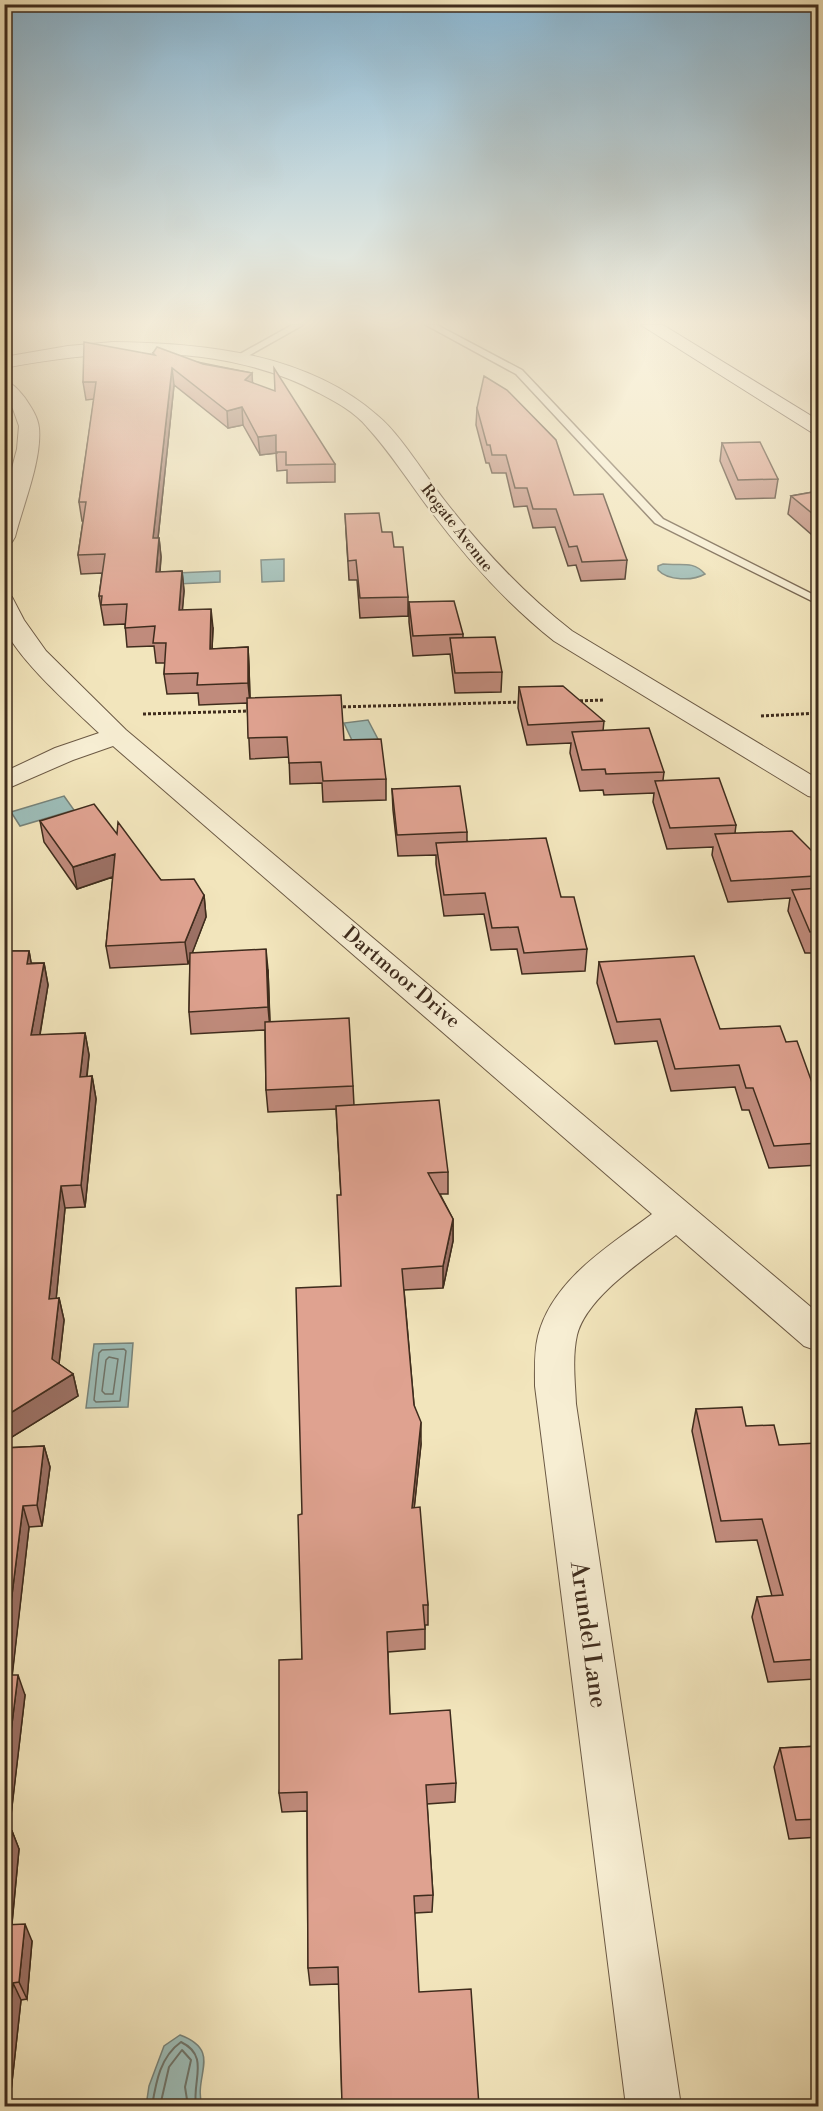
<svg xmlns="http://www.w3.org/2000/svg" width="823" height="2111" viewBox="0 0 823 2111" font-family="'Libre Bodoni',serif">
  <style>
    .water { fill: #9dbdb8; stroke: #77837a; stroke-width: 1.5 }
    .lines { fill: none; stroke-linecap: round; stroke-linejoin: round }
    .shore-far1 { stroke: #6e746a; stroke-width: 1.5 }
    .shore { stroke: #6e746a; stroke-width: 2 }
    .service-casing { stroke: #6c5a45; stroke-width: 3 }
    .minor-casing { stroke: #6c5a45; stroke-width: 2 }
    .secondary-casing { stroke: #3f2c1d; stroke-width: 2 }
    .path { stroke: #3f2c1d; stroke-width: 3; stroke-dasharray: 3 2; stroke-linecap: butt }
    .service { fill: #f7eed3; fill-rule: evenodd }
    .minor { fill: #f7eed3; fill-rule: evenodd }
    .secondary { fill: #f7eed3; fill-rule: evenodd }
    .wall { fill: #c08b7c; stroke: #3f2c1d; stroke-width: 1.5 }
    .shaded-wall { fill: #9c7165; stroke: #3f2c1d; stroke-width: 1.5 }
    .building { fill: #dfa290; stroke: #3f2c1d; stroke-width: 1.5 }
    .labels { text-anchor: middle; dominant-baseline: central; stroke-width: 5; stroke-linejoin: round; paint-order: stroke }
    .far-street-label { font-size: 16px; fill: #3f2c1d; stroke: #f7eed3 }
    .street-label { font-size: 20px; fill: #3f2c1d; stroke: #f7eed3 }
    .near-street-label { font-size: 24px; fill: #3f2c1d; stroke: #f7eed3 }
  </style>
  <rect width="100%" height="100%" fill="#f2e5bc"/>
  <filter id="stains"><feTurbulence type="fractalNoise" baseFrequency=".00333" numOctaves="4"/><feColorMatrix values="0 0 0 0 .2 0 0 0 0 .09 0 0 0 0 .02 0 0 0 .5 -.17"/></filter>
  <radialGradient id="worn" r=".72"><stop offset=".6" stop-color="#630" stop-opacity="0"/><stop offset="1" stop-color="#630" stop-opacity=".3"/></radialGradient>
  <!-- water -->
  <path class="water" d="M 284,559 L 284,581 L 262,582 L 261,560 Z
    M 663,564 C 680,566 693,560 705,574 C 693,581 668,581 658,570 L 658,566 Z
    M 220,571 L 220,582 L 177,584 L 177,573 Z
    M 368,720 L 381,745 L 356,749 L 344,723 Z
    M 64,796 L 74,810 L 20,826 L 11,812 Z
    M 133,1343 L 128,1407 L 86,1408 L 94,1344 Z
    M 180,2035 C 223,2051 193,2075 202,2106 L 146,2106 L 149,2086 L 164,2046 Z"/>
  <g class="lines">
    <!-- shore-far1 -->
    <path class="shore-far1" d="M 124,1349 L 126,1351 L 120,1401 L 96,1402 L 94,1400 L 99,1353 L 102,1350 Z
      M 109,1357 L 118,1359 L 113,1394 L 105,1394 L 102,1391 L 106,1360 Z"/>
    <!-- shore -->
    <path class="shore" d="M 152,2106 C 156,2082 160,2057 181,2042 C 210,2056 192,2080 196,2106
      M 160,2106 L 169,2067 L 182,2050 L 191,2060 L 185,2087 L 188,2106"/>
    <!-- service casing -->
    <g class="service-casing">
      <path id="service" d="M 292,325 L 303,325 L 239,361 L 231,359 Z
        M 426,325 L 437,325 L 522,370 L 663,519 L 818,597 L 818,604 L 655,523 L 516,374 Z"/>
    </g>
    <!-- minor casing -->
    <g class="minor-casing">
      <path id="minor" d="M 113,342 C 203,343 307,353 378,416 C 401,435 426,477 445,501 C 483,550 523,593 572,631 L 818,779 L 818,798 L 808,796 L 554,641 C 506,603 467,559 430,510 C 409,482 390,452 367,427 C 355,412 336,402 319,393 C 224,342 107,348 4,368 L 4,357 L 68,346 Z
        M 4,381 C 14,383 19,391 25,398 C 31,407 38,417 39,428 C 42,460 23,505 15,537 L 12,542 L 4,543 L 4,498 L 17,449 L 19,426 L 13,409 L 4,397 Z
        M 4,595 L 12,597 L 24,620 L 46,651 L 126,730 L 818,1313 L 818,1351 L 804,1346 L 676,1235 C 645,1259 587,1296 577,1335 C 572,1357 575,1382 576,1404 L 681,2106 L 626,2106 L 535,1386 C 535,1370 534,1352 538,1336 C 552,1280 609,1246 652,1214 L 113,746 L 73,760 L 4,790 L 4,772 L 55,748 L 99,733 C 76,711 15,657 5,628 C 2,619 4,605 4,595 Z"/>
    </g>
    <!-- secondary casing -->
    <g class="secondary-casing">
      <path id="secondary" d="M 641,325 L 663,325 L 818,420 L 818,434 L 811,432 Z"/>
    </g>
    <!-- path -->
    <path class="path" d="M 575,701 L 604,700
      M 338,707 L 523,702
      M 143,714 L 250,711
      M 761,716 L 818,713"/>
    <!-- service -->
    <use href="#service" class="service"/>
    <!-- minor -->
    <use href="#minor" class="minor"/>
    <!-- secondary -->
    <use href="#secondary" class="secondary"/>
  </g>
  <!-- wall -->
  <path class="wall" d="M 153,353 L 252,373 L 252,382 L 335,464 L 335,482 L 287,483 L 287,470 L 277,471 L 276,453 L 260,455 L 243,425 L 228,428 L 174,385 L 158,538 L 159,538 L 161,557 L 160,572 L 182,571 L 184,591 L 182,610 L 213,628 L 212,649 L 248,647 L 249,667 L 250,698 L 344,740 L 386,779 L 386,800 L 323,802 L 322,783 L 290,784 L 289,757 L 250,759 L 247,703 L 199,705 L 198,693 L 167,694 L 164,674 L 165,663 L 156,663 L 154,646 L 127,647 L 125,624 L 104,625 L 99,596 L 102,573 L 81,574 L 78,555 L 83,521 L 82,521 L 79,502 L 94,399 L 86,400 L 83,382 L 154,355 Z
    M 477,408 L 574,495 L 627,560 L 625,579 L 581,581 L 576,565 L 568,566 L 555,527 L 533,528 L 527,506 L 514,507 L 506,473 L 492,473 L 489,463 L 486,463 L 476,425 Z
    M 722,443 L 778,479 L 775,498 L 736,499 L 720,461 Z
    M 819,491 L 819,541 L 788,514 L 791,496 Z
    M 345,514 L 382,532 L 394,547 L 408,597 L 408,616 L 360,618 L 357,580 L 349,580 Z
    M 409,602 L 463,634 L 463,638 L 502,672 L 501,692 L 455,693 L 450,654 L 413,656 L 409,622 Z
    M 519,687 L 604,721 L 603,731 L 664,772 L 663,780 L 736,825 L 735,833 L 815,876 L 812,889 L 819,888 L 819,953 L 805,953 L 788,911 L 790,898 L 728,902 L 712,855 L 713,847 L 667,849 L 653,802 L 654,793 L 604,795 L 603,790 L 580,791 L 570,753 L 571,743 L 527,745 L 518,708 Z
    M 392,789 L 467,832 L 467,841 L 561,897 L 587,949 L 585,971 L 522,974 L 517,949 L 491,950 L 484,914 L 444,916 L 436,864 L 436,855 L 398,856 L 393,810 Z
    M 40,821 L 117,834 L 161,880 L 204,895 L 206,917 L 192,953 L 268,970 L 270,1022 L 353,1086 L 354,1105 L 448,1172 L 448,1194 L 440,1194 L 453,1219 L 453,1241 L 443,1288 L 404,1290 L 414,1405 L 421,1444 L 414,1508 L 428,1605 L 428,1625 L 425,1625 L 425,1649 L 388,1652 L 390,1714 L 456,1783 L 455,1802 L 427,1804 L 433,1895 L 432,1912 L 415,1913 L 342,2104 L 339,1984 L 310,1985 L 308,1968 L 307,1811 L 282,1812 L 279,1793 L 302,1659 L 302,1514 L 341,1286 L 341,1195 L 336,1109 L 268,1112 L 266,1090 L 265,1030 L 191,1034 L 189,1012 L 190,959 L 188,964 L 110,968 L 106,946 L 113,877 L 77,889 L 44,842 Z
    M 4,951 L 29,951 L 31,963 L 44,963 L 48,985 L 40,1035 L 85,1033 L 89,1055 L 87,1077 L 92,1076 L 96,1099 L 85,1207 L 65,1208 L 56,1299 L 59,1298 L 64,1320 L 59,1364 L 73,1374 L 78,1396 L 4,1442 Z
    M 599,962 L 720,1029 L 786,1042 L 819,1102 L 819,1165 L 769,1168 L 749,1110 L 742,1110 L 735,1087 L 671,1091 L 657,1041 L 615,1044 L 597,983 Z
    M 696,1409 L 746,1426 L 779,1445 L 819,1447 L 819,1693 L 815,1679 L 768,1682 L 752,1617 L 757,1597 L 772,1596 L 757,1540 L 716,1542 L 692,1431 Z
    M 44,1446 L 50,1467 L 42,1526 L 29,1527 L 12,1675 L 25,1695 L 9,1831 L 12,1831 L 19,1849 L 12,1924 L 32,1941 L 27,1999 L 21,2000 L 11,2091 L 4,2091 L 4,1448 Z
    M 819,1746 L 819,1837 L 789,1839 L 774,1767 L 780,1748 Z"/>
  <!-- shaded-wall -->
  <path class="shaded-wall" d="M 172,368 L 174,385 L 156,557 L 153,538 Z
    M 252,373 L 253,391 L 245,380 Z
    M 242,407 L 243,425 L 228,428 L 227,411 Z
    M 276,435 L 277,453 L 260,455 L 258,437 Z
    M 159,538 L 161,557 L 158,592 L 156,572 Z
    M 182,571 L 184,591 L 181,629 L 179,610 Z
    M 211,609 L 213,628 L 211,669 L 210,649 Z
    M 248,647 L 249,667 L 250,703 L 248,683 Z
    M 4,708 L 8,724 L 4,726 Z
    M 115,854 L 118,875 L 77,889 L 73,867 Z
    M 204,895 L 206,917 L 188,964 L 185,942 Z
    M 266,949 L 268,970 L 270,1029 L 268,1007 Z
    M 29,951 L 33,973 L 27,964 Z
    M 44,963 L 48,985 L 36,1057 L 31,1035 Z
    M 85,1033 L 89,1055 L 84,1099 L 80,1077 Z
    M 92,1076 L 96,1099 L 85,1207 L 81,1185 Z
    M 61,1186 L 65,1208 L 54,1321 L 49,1299 Z
    M 453,1219 L 453,1241 L 443,1288 L 443,1266 Z
    M 59,1298 L 64,1320 L 57,1381 L 52,1359 Z
    M 73,1374 L 78,1396 L 4,1442 L 4,1417 Z
    M 421,1422 L 421,1444 L 412,1529 L 412,1508 Z
    M 44,1446 L 50,1467 L 42,1526 L 37,1505 Z
    M 23,1506 L 29,1527 L 10,1695 L 4,1681 L 4,1659 Z
    M 18,1675 L 25,1695 L 7,1850 L 4,1844 L 4,1788 Z
    M 12,1831 L 19,1849 L 10,1943 L 4,1931 L 4,1901 Z
    M 25,1924 L 32,1941 L 27,1999 L 19,1982 Z
    M 13,1983 L 21,2000 L 11,2091 L 4,2078 L 4,2062 Z"/>
  <!-- building -->
  <path class="building" d="M 84,342 L 155,355 L 153,353 L 157,347 L 203,364 L 252,373 L 245,380 L 275,391 L 274,368 L 335,464 L 286,465 L 286,452 L 276,452 L 276,435 L 258,437 L 242,407 L 227,411 L 172,368 L 153,538 L 159,538 L 156,572 L 182,571 L 179,610 L 211,609 L 210,649 L 248,647 L 248,683 L 197,685 L 198,673 L 164,674 L 166,643 L 153,643 L 155,626 L 125,628 L 127,604 L 101,605 L 102,596 L 99,596 L 105,554 L 78,555 L 86,502 L 79,502 L 96,382 L 83,382 Z
    M 484,376 L 507,390 L 556,440 L 574,495 L 603,494 L 627,560 L 582,562 L 577,546 L 569,547 L 556,509 L 533,509 L 527,488 L 515,488 L 506,455 L 492,455 L 490,445 L 487,445 L 477,408 Z
    M 760,442 L 778,479 L 738,480 L 722,443 Z
    M 819,491 L 819,519 L 791,496 Z
    M 379,513 L 382,532 L 392,532 L 394,547 L 403,547 L 408,597 L 360,598 L 356,560 L 348,561 L 345,514 Z
    M 454,601 L 463,634 L 413,636 L 409,602 Z
    M 495,637 L 502,672 L 455,673 L 450,638 Z
    M 563,686 L 604,721 L 528,725 L 519,687 Z
    M 341,695 L 344,740 L 381,739 L 386,779 L 323,781 L 321,762 L 289,763 L 287,737 L 248,738 L 247,698 Z
    M 649,728 L 664,772 L 606,774 L 605,769 L 582,770 L 572,732 Z
    M 719,778 L 736,825 L 670,828 L 655,781 Z
    M 460,786 L 467,832 L 397,835 L 392,789 Z
    M 94,804 L 117,834 L 118,822 L 161,880 L 194,879 L 204,895 L 185,942 L 106,946 L 115,854 L 73,867 L 40,821 Z
    M 792,831 L 812,851 L 815,876 L 731,881 L 715,834 Z
    M 546,838 L 561,897 L 574,897 L 587,949 L 524,953 L 518,927 L 492,928 L 485,893 L 444,895 L 436,843 Z
    M 819,888 L 819,931 L 810,932 L 792,890 Z
    M 266,949 L 268,1007 L 189,1012 L 190,953 Z
    M 4,951 L 29,951 L 27,964 L 44,963 L 31,1035 L 85,1033 L 80,1077 L 92,1076 L 81,1185 L 61,1186 L 49,1299 L 59,1298 L 52,1359 L 73,1374 L 4,1417 Z
    M 694,956 L 720,1029 L 780,1026 L 786,1042 L 797,1041 L 819,1102 L 819,1143 L 774,1146 L 753,1088 L 746,1088 L 739,1065 L 675,1069 L 660,1019 L 617,1022 L 599,962 Z
    M 349,1018 L 353,1086 L 266,1090 L 265,1022 Z
    M 439,1100 L 448,1172 L 428,1173 L 453,1219 L 443,1266 L 402,1269 L 414,1405 L 421,1422 L 412,1508 L 420,1507 L 428,1605 L 423,1605 L 425,1629 L 387,1632 L 390,1714 L 450,1710 L 456,1783 L 426,1785 L 433,1895 L 414,1896 L 419,1992 L 471,1989 L 479,2106 L 314,2106 L 314,2105 L 342,2104 L 338,1967 L 308,1968 L 307,1792 L 279,1793 L 279,1660 L 302,1659 L 298,1515 L 302,1514 L 296,1288 L 341,1286 L 337,1195 L 341,1195 L 336,1106 Z
    M 742,1407 L 746,1426 L 774,1425 L 779,1445 L 817,1443 L 819,1447 L 819,1659 L 774,1662 L 757,1597 L 783,1595 L 762,1519 L 721,1521 L 696,1409 Z
    M 44,1446 L 37,1505 L 23,1506 L 4,1659 L 4,1448 Z
    M 4,1675 L 18,1675 L 4,1788 Z
    M 819,1746 L 819,1819 L 796,1820 L 780,1748 Z
    M 4,1831 L 12,1831 L 4,1901 Z
    M 25,1924 L 19,1982 L 13,1983 L 4,2062 L 4,1925 Z"/>
  <!-- sky -->
  <linearGradient id="sky" x2="0" y2="1"><stop stop-color="#8ab8d5"/><stop offset="0.52" stop-color="#f9f3e1"/><stop offset="1" stop-color="#f9f3e1" stop-opacity="0"/></linearGradient>
  <rect width="823" height="621" fill="url(#sky)"/>
  <g class="labels">
    <!-- far-street labels -->
    <g class="far-street-label">
      <text transform="translate(457 528) rotate(52)">Rogate Avenue</text>
    </g>
    <!-- street labels -->
    <g class="street-label">
      <text transform="translate(401 978) rotate(40)">Dartmoor Drive</text>
    </g>
    <!-- near-street labels -->
    <g class="near-street-label">
      <text transform="translate(588 1635) rotate(82)">Arundel Lane</text>
    </g>
  </g>
  <!-- margin -->
  <rect width="823" height="2111" fill="none" stroke="#f2e5bc" stroke-width="24"/>
  <rect x="6" y="6" width="811" height="2099" fill="none" stroke="#3f2c1d" stroke-width="3"/>
  <rect x="12" y="12" width="799" height="2087" fill="none" stroke="#3f2c1d" stroke-width="1.5"/>
  <rect width="100%" height="100%" filter="url(#stains)"/>
  <rect width="100%" height="100%" fill="url(#worn)"/>
</svg>
